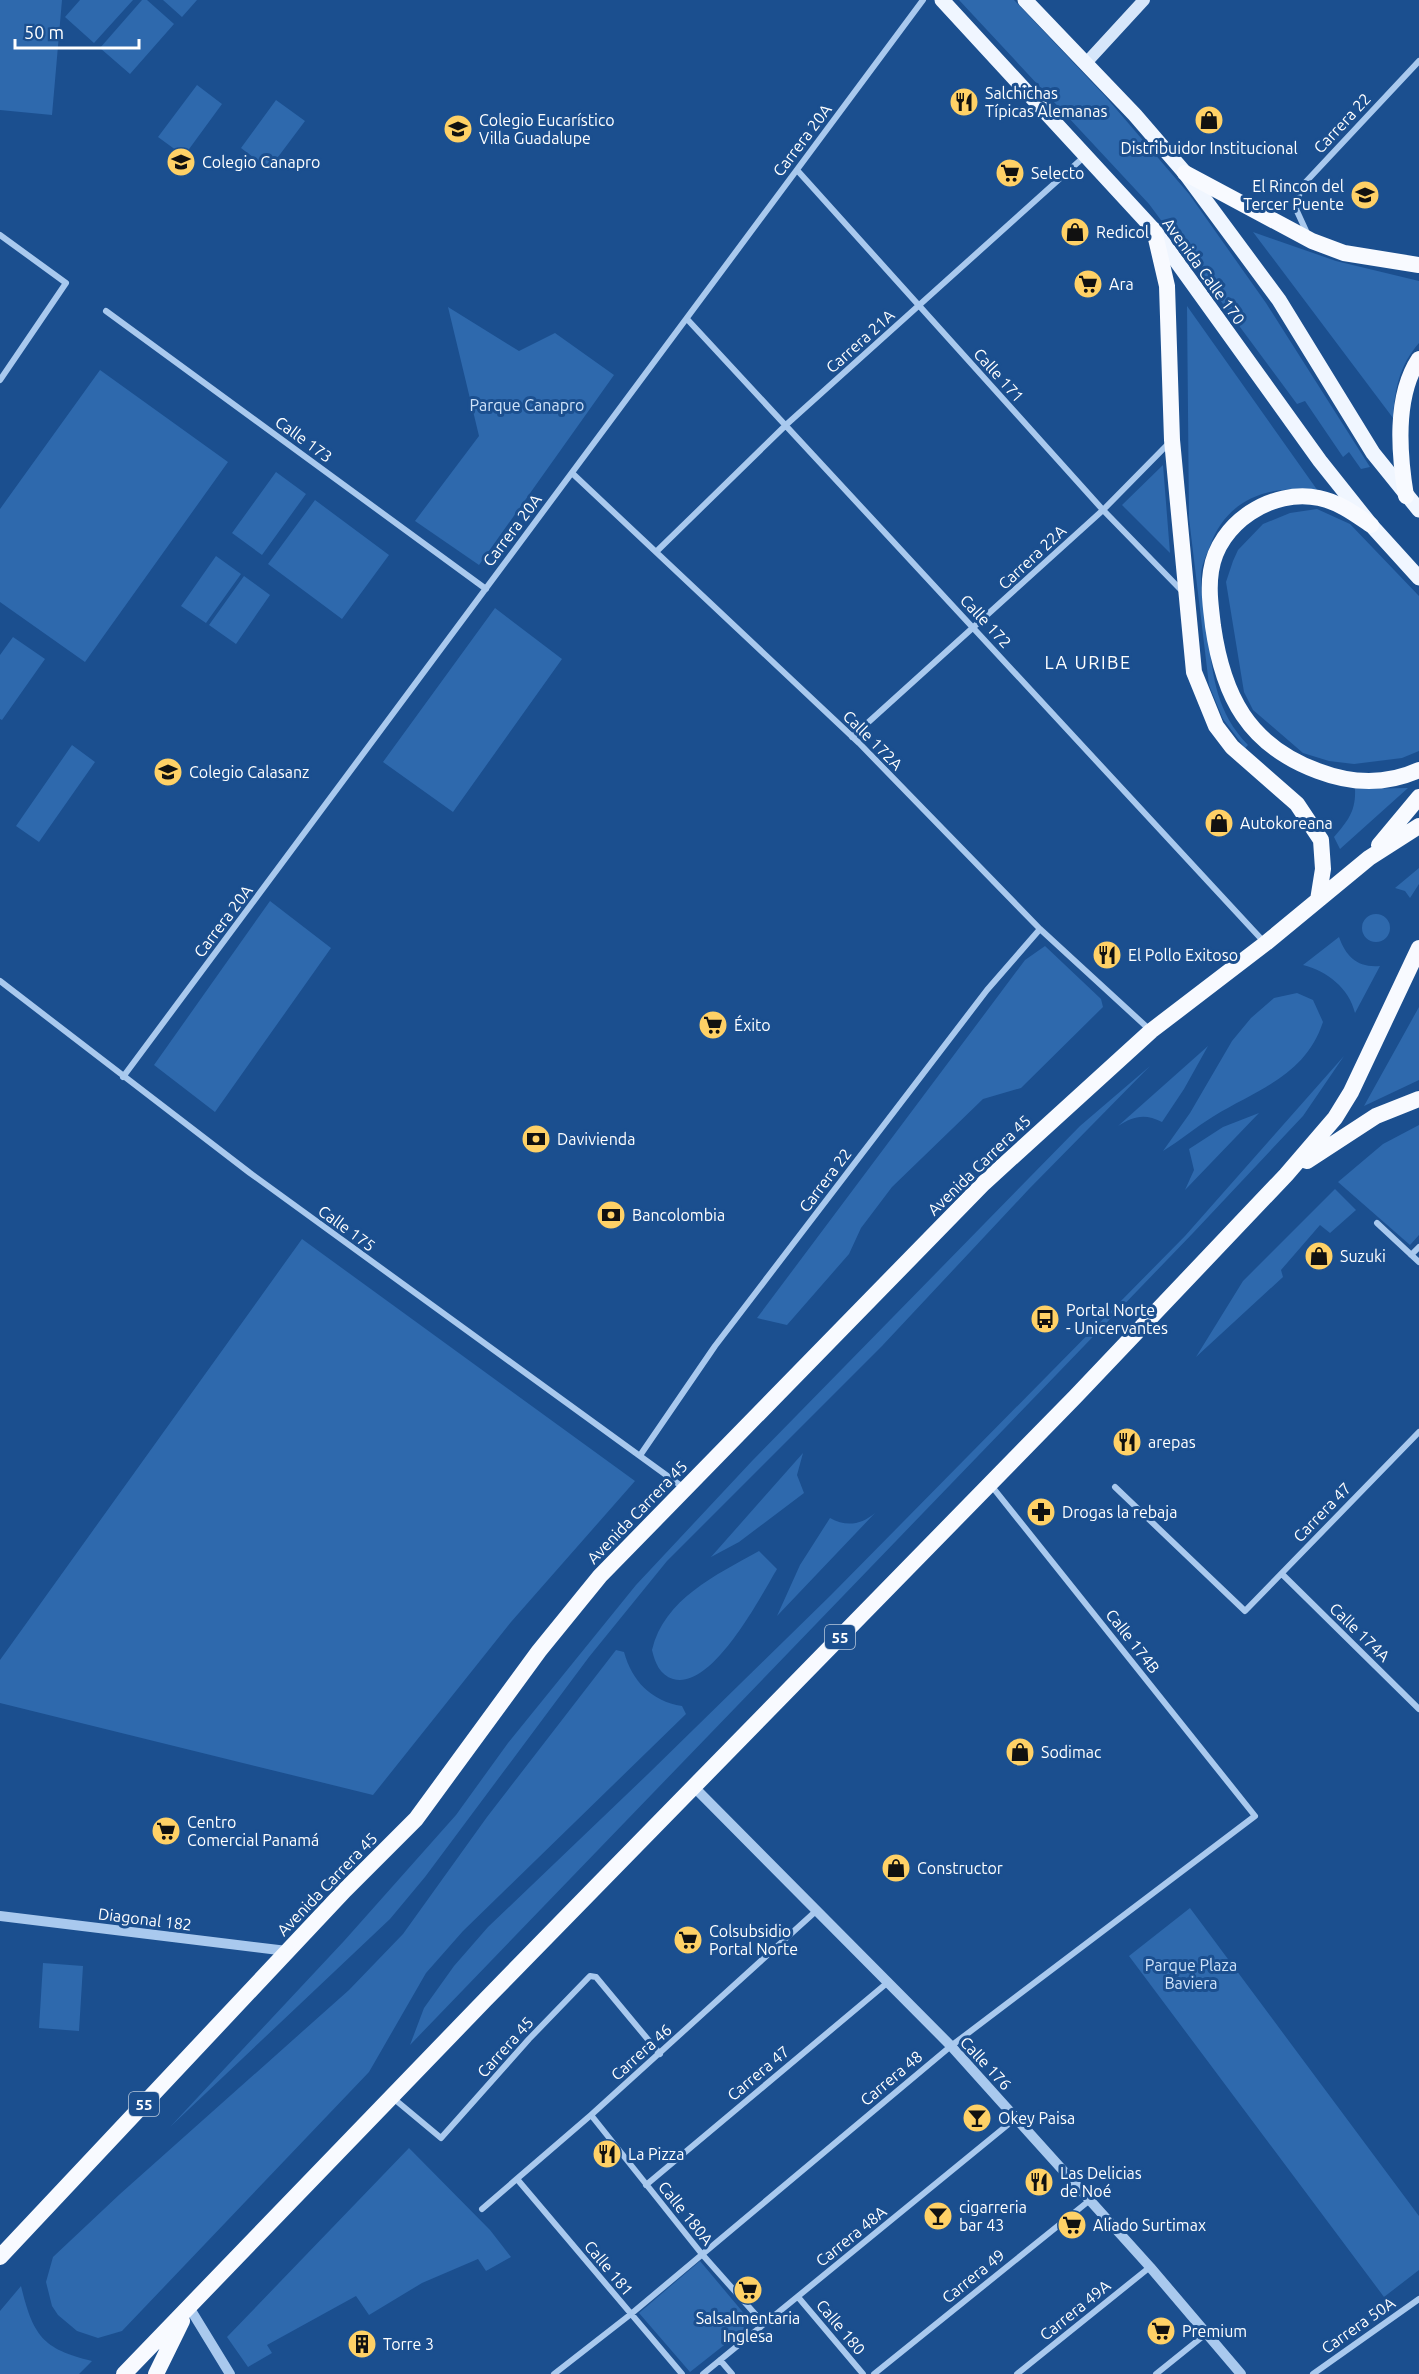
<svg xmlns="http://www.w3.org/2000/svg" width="1419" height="2374" viewBox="0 0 1419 2374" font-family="Ubuntu,sans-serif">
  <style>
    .green { fill: #2e69ad }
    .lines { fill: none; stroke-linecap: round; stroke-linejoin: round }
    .minor { stroke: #a9c9ee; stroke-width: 6 }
    .tertiary { stroke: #a9c9ee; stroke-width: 10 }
    .secondary { stroke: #d6e6fa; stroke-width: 12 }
    .primary { stroke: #f0f6ff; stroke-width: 15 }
    .trunk { stroke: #f8faff; stroke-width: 16 }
    .labels { text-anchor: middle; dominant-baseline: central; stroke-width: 6; stroke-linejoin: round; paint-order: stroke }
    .shield { fill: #1b4f8f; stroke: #bbcadd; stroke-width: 1.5 }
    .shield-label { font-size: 15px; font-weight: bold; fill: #fff }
    .poi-label { font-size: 16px; fill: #fff; stroke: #1b4f8f; text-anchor: start }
    .street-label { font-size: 16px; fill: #fff; stroke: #1b4f8f }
    .park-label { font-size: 16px; fill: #cfe3fa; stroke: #1b4f8f }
    .neighbourhood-label { font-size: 18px; letter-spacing: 1.5px; fill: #fff; stroke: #1b4f8f }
  </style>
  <rect width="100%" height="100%" fill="#1b4f8f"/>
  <!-- green -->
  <path class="green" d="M 0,0 L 62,0 L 52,115 L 0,110 Z
    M 80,0 L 133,0 L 94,43 L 65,17 Z
    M 142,0 L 147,0 L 174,24 L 130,74 L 100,48 Z
    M 163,0 L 197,0 L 182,17 Z
    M 959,0 L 1014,0 L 1105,96 L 1189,194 L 1266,303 L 1370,467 L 1361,469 L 1349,452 L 1343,457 L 1305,401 L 1297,404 L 1149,204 Z
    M 197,85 L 222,104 L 184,156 L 158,137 Z
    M 276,100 L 305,121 L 269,169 L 241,148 Z
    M 1253,232 L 1336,261 L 1419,281 L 1419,343 C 1399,366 1395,389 1393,418 Z
    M 1187,306 L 1318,491 C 1270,484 1227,498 1210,546 C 1206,556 1201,566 1201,576 C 1201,596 1205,616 1208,636 C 1213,678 1217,713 1248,745 L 1245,748 L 1223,719 L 1209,685 L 1189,518 Z
    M 448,307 L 519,351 L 555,333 L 614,375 L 479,565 L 415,521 L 479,436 Z
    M 100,370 L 228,462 L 85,662 L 0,602 L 0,509 Z
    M 1163,465 L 1170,553 L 1122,505 Z
    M 276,472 L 306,494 L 262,555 L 232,533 Z
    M 315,500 L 389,555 L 342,619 L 268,564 Z
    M 1317,509 L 1350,524 L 1419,596 L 1419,751 L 1402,758 L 1354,764 L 1329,761 L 1303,753 L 1253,710 L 1244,692 L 1226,582 L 1233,561 L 1238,550 L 1263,524 L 1290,513 Z
    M 216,556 L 241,574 L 206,623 L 181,606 Z
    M 244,576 L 270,595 L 236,644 L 209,625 Z
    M 495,608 L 562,659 L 453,812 L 383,762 Z
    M 13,637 L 45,659 L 2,720 L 0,719 L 0,655 Z
    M 72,745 L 95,762 L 39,842 L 16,826 Z
    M 1408,788 L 1340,849 L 1334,837 C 1348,821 1356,811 1355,789 Z
    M 1419,868 L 1419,884 L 1410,898 L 1405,891 L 1395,888 Z
    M 270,901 L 331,948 L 215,1112 L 154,1065 Z
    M1362 928a14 14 0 1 1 28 0a14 14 0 1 1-28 0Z
    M 1339,937 C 1346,957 1358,968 1380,966 L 1355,1013 C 1349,988 1327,971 1303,965 Z
    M 1045,946 L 1101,999 L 1103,1007 L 1021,1088 L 983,1099 L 892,1187 L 861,1228 L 849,1254 L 787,1325 L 757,1318 L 1025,960 Z
    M 1297,993 L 1313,1000 L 1323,1022 C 1305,1076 1258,1089 1214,1116 C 1196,1127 1181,1140 1163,1151 L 1190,1113 L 1232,1041 L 1251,1018 L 1274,998 Z
    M 1419,1007 L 1419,1080 L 1364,1106 Z
    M 1208,1046 L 1184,1089 L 1162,1122 C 1145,1113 1133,1116 1118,1126 Z
    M 1344,1056 L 1303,1116 L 1193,1233 L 410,2045 L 424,2008 L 454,1966 L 488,1927 L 648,1774 L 831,1595 L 1185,1236 Z
    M 1150,1066 L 1029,1189 L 882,1346 L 667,1561 L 589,1657 L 425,1877 L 390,1919 L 170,2127 L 344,1941 L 456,1815 L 508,1743 L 636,1585 L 752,1461 L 1080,1126 Z
    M 1259,1113 L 1185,1190 L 1194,1170 L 1189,1149 L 1223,1127 Z
    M 1419,1125 L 1419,1235 L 1410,1245 L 1338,1182 L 1383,1144 Z
    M 1335,1189 L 1356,1210 L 1330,1233 L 1320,1225 L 1281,1270 L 1283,1277 L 1196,1357 L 1243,1281 Z
    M 302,1239 L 635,1481 L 511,1622 L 373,1795 L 0,1703 L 0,1660 Z
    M 803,1453 L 797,1475 L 804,1493 L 739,1542 L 711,1557 Z
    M 875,1513 L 777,1616 L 800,1565 L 830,1518 C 846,1527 861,1525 875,1513 Z
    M 759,1551 L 777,1569 C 761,1596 712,1691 673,1679 C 660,1675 655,1663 652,1650 C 664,1599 716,1575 759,1551 Z
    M 616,1650 L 624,1652 C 632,1681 651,1701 682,1706 L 686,1714 L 463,1931 L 426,1973 L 369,2072 L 122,2331 L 98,2338 L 77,2331 L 58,2315 L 52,2306 L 46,2282 L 53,2257 L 120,2194 L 349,1990 L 403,1934 L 487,1817 Z
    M 1190,1908 L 1419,2216 L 1419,2270 L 1384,2297 L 1129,1956 Z
    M 43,1963 L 83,1966 L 79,2031 L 39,2028 Z
    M 409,2148 L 490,2230 L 511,2257 L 486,2271 L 478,2259 L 422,2283 L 369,2315 L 356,2296 L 267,2345 L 272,2353 L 248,2367 L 227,2337 Z
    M 700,2261 L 752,2323 L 690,2372 L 639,2313 Z
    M 21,2286 C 33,2335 42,2349 92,2361 L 79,2374 L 0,2374 L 0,2311 Z"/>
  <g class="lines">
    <!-- minor -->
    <path class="minor" d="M 797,170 L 1103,510 L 1183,592
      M 1307,233 L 1296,209 L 1301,187 L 1419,61
      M 0,235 L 66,283 L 0,380
      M 106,311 L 486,589
      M 687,319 L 1265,943
      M 572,473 L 859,743 L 1040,929 L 1150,1030
      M 657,551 L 787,424 L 1085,156
      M 852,737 L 1103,510 L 1170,442
      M 0,981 L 250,1173 L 684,1488
      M 123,1077 L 923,0
      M 1377,1223 L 1419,1262
      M 1411,1255 L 1419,1247
      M 641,1454 L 715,1346 L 987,990 L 1040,929
      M 1115,1487 L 1245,1611 L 1419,1432
      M 1282,1574 L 1419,1709
      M 393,2098 L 441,2138 L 529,2039 L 590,1976 L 596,1977 L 660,2054
      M 591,2115 L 701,2253 L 764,2324
      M 517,2179 L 682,2374
      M 646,2185 L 887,1983
      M 482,2209 L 591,2115 L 816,1911
      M 798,2297 L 863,2374
      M 720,2360 L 732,2374
      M 554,2374 L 631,2314 L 951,2046 L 1255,1816 L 990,1484
      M 703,2374 L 1016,2118
      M 874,2374 L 1090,2200
      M 1017,2374 L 1150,2267
      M 1156,2374 L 1207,2333
      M 1313,2374 L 1419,2299"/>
    <!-- tertiary -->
    <path class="tertiary" d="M 693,1786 L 951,2046 L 1150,2267 L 1241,2374
      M 0,1916 L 287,1951
      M 189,2307 L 230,2374"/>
    <!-- secondary -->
    <path class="secondary" d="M 1086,63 L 1144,0"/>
    <!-- primary -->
    <path class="primary" d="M 942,0 L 1154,230 L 1320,461 L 1371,525 L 1419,578
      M 1025,0 L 1135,115 L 1185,173 L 1279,300 L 1373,453 L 1419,510"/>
    <!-- trunk -->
    <path class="trunk" d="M 1185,173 L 1312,241 L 1344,253 L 1419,265
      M 1154,230 L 1167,286 L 1172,440 L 1194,672 L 1216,726 L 1232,747 L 1297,804 L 1321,840 L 1323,869 L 1318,900
      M 1406,496 C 1399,454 1394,397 1419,359
      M 1371,525 C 1355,514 1339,502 1319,498 C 1272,488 1218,523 1211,571 C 1208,590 1211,608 1213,626 C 1223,696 1248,745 1318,771 C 1352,784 1386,785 1419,770
      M 1379,845 L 1419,797
      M 1307,1161 L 1376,1116 L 1419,1099
      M 0,2257 L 345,1890 L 416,1819 L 539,1651 L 600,1576 L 984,1183 L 1151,1031 L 1266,943 L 1369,858 L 1419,826
      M 124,2374 L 485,2000 L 1075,1397 L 1286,1175 L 1335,1118 L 1351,1092 L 1419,948
      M 156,2374 L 182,2321"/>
  </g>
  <!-- icons -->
  <defs>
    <g id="restaurant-disc" transform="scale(1.5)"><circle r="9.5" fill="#ffd166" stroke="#1b4f8f"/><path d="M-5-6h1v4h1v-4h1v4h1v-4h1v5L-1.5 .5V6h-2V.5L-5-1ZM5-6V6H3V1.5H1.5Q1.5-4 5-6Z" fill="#111"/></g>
    <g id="shop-disc" transform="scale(1.5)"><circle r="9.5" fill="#ffd166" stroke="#1b4f8f"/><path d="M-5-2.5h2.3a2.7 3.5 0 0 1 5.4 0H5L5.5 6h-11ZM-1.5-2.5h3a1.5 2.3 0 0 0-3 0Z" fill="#111"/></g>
    <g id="school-disc" transform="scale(1.5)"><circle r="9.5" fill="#ffd166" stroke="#1b4f8f"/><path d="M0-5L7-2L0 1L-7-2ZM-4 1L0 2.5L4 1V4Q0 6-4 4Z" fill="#111"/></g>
    <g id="supermarket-disc" transform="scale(1.5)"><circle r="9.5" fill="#ffd166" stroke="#1b4f8f"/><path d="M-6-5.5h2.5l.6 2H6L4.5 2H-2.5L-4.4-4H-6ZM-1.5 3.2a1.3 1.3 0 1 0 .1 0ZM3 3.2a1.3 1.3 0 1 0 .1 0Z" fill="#111"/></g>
    <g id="bank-disc" transform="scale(1.5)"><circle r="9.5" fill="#ffd166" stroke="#1b4f8f"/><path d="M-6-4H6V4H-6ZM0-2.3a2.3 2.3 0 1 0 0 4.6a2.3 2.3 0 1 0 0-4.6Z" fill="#111"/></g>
    <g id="bus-disc" transform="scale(1.5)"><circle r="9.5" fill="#ffd166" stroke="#1b4f8f"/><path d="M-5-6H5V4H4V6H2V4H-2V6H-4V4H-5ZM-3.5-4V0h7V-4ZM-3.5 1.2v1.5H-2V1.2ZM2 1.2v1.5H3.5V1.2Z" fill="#111"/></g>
    <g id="pharmacy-disc" transform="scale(1.5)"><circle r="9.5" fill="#ffd166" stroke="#1b4f8f"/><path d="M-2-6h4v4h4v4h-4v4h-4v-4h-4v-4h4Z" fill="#111"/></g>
    <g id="bar-disc" transform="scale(1.5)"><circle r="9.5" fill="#ffd166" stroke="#1b4f8f"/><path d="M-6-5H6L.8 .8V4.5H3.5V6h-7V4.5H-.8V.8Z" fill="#111"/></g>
    <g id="building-disc" transform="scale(1.5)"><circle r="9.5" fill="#ffd166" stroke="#1b4f8f"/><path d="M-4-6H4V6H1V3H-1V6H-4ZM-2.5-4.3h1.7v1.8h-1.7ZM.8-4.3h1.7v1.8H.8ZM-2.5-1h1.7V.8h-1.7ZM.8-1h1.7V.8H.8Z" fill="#111"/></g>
  </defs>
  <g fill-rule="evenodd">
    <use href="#restaurant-disc" x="964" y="102"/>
    <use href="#shop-disc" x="1209" y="120"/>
    <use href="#school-disc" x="458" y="129"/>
    <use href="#school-disc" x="181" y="162"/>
    <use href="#supermarket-disc" x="1010" y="173"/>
    <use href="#school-disc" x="1365" y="195"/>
    <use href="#shop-disc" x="1075" y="232"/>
    <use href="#supermarket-disc" x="1088" y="284"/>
    <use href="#school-disc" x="168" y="772"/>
    <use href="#shop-disc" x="1219" y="823"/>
    <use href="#restaurant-disc" x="1107" y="955"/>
    <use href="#supermarket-disc" x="713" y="1025"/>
    <use href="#bank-disc" x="536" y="1139"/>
    <use href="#bank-disc" x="611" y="1215"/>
    <use href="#shop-disc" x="1319" y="1256"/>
    <use href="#bus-disc" x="1045" y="1319"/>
    <use href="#restaurant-disc" x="1127" y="1442"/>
    <use href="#pharmacy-disc" x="1041" y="1512"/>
    <use href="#shop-disc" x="1020" y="1752"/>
    <use href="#supermarket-disc" x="166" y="1831"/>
    <use href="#shop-disc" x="896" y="1868"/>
    <use href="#supermarket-disc" x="688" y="1940"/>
    <use href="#bar-disc" x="977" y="2118"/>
    <use href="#restaurant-disc" x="607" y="2154"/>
    <use href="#restaurant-disc" x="1039" y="2182"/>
    <use href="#bar-disc" x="938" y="2216"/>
    <use href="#supermarket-disc" x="1072" y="2225"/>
    <use href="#supermarket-disc" x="748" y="2290"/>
    <use href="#supermarket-disc" x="1161" y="2331"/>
    <use href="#building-disc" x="362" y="2344"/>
  </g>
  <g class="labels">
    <!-- shield labels -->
    <g class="shield">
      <rect x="825" y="1625" width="30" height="24" rx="4.5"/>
      <rect x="129" y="2092" width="30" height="24" rx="4.5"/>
    </g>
    <g class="shield-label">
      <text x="840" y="1637">55</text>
      <text x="144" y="2104">55</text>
    </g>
    <!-- poi labels -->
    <g class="poi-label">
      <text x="985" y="93">Salchichas<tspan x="985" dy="18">Típicas Alemanas</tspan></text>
      <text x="479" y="120">Colegio Eucarístico<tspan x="479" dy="18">Villa Guadalupe</tspan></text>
      <text x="1209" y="148" text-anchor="middle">Distribuidor Institucional</text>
      <text x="202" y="162">Colegio Canapro</text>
      <text x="1031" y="173">Selecto</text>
      <text x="1344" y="186" text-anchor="end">El Rincon del<tspan x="1344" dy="18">Tercer Puente</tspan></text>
      <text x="1096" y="232">Redicol</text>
      <text x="1109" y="284">Ara</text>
      <text x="189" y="772">Colegio Calasanz</text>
      <text x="1240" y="823">Autokoreana</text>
      <text x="1128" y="955">El Pollo Exitoso</text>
      <text x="734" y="1025">Éxito</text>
      <text x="557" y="1139">Davivienda</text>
      <text x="632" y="1215">Bancolombia</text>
      <text x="1340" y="1256">Suzuki</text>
      <text x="1066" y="1310">Portal Norte<tspan x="1066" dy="18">- Unicervantes</tspan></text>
      <text x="1148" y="1442">arepas</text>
      <text x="1062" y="1512">Drogas la rebaja</text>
      <text x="1041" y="1752">Sodimac</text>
      <text x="187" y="1822">Centro<tspan x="187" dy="18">Comercial Panamá</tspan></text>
      <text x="917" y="1868">Constructor</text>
      <text x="709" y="1931">Colsubsidio<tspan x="709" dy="18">Portal Norte</tspan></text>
      <text x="998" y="2118">Okey Paisa</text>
      <text x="628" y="2154">La Pizza</text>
      <text x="1060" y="2173">Las Delicias<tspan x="1060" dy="18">de Noé</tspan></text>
      <text x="959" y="2207">cigarreria<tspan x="959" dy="18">bar 43</tspan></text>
      <text x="1093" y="2225">Aliado Surtimax</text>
      <text x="748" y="2318" text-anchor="middle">Salsalmentaria<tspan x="748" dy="18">Inglesa</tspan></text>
      <text x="1182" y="2331">Premium</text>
      <text x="383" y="2344">Torre 3</text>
    </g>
    <!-- street labels -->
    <g class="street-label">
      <text transform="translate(1342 123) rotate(-47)">Carrera 22</text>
      <text transform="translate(802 140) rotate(-53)">Carrera 20A</text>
      <text transform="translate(1204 271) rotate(54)">Avenida Calle 170</text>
      <text transform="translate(860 341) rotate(-42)">Carrera 21A</text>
      <text transform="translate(999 375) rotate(48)">Calle 171</text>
      <text transform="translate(304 439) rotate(36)">Calle 173</text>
      <text transform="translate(512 530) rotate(-53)">Carrera 20A</text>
      <text transform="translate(1032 557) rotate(-43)">Carrera 22A</text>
      <text transform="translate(986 621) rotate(47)">Calle 172</text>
      <text transform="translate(873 740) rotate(45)">Calle 172A</text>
      <text transform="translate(223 921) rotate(-53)">Carrera 20A</text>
      <text transform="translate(979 1165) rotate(-44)">Avenida Carrera 45</text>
      <text transform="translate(825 1180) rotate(-53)">Carrera 22</text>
      <text transform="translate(347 1228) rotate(36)">Calle 175</text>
      <text transform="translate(637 1512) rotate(-46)">Avenida Carrera 45</text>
      <text transform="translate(1322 1512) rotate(-46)">Carrera 47</text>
      <text transform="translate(1360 1632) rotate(44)">Calle 174A</text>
      <text transform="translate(1133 1641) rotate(52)">Calle 174B</text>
      <text transform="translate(327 1884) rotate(-46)">Avenida Carrera 45</text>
      <text transform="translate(145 1919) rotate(7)">Diagonal 182</text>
      <text transform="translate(505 2047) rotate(-48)">Carrera 45</text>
      <text transform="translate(641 2052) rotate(-42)">Carrera 46</text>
      <text transform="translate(986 2063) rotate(47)">Calle 176</text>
      <text transform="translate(758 2073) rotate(-40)">Carrera 47</text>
      <text transform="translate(891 2078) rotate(-40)">Carrera 48</text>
      <text transform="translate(686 2213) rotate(51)">Calle 180A</text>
      <text transform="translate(851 2236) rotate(-39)">Carrera 48A</text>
      <text transform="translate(609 2268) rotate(50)">Calle 181</text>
      <text transform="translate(973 2276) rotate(-39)">Carrera 49</text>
      <text transform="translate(1075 2310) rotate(-39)">Carrera 49A</text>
      <text transform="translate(1358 2325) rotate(-35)">Carrera 50A</text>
      <text transform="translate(841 2327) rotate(50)">Calle 180</text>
    </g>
    <!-- park labels -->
    <g class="park-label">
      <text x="527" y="405">Parque Canapro</text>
      <text x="1191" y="1965">Parque Plaza<tspan x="1191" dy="18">Baviera</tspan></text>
    </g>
    <!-- neighbourhood labels -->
    <g class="neighbourhood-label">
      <text x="1088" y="662">LA URIBE</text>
    </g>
  </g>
  <!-- scale -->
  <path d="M15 39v9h124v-9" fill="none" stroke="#ffffff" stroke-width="3"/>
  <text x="24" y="39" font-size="18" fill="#ffffff" stroke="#1b4f8f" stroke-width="4.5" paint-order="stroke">50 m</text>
</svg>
